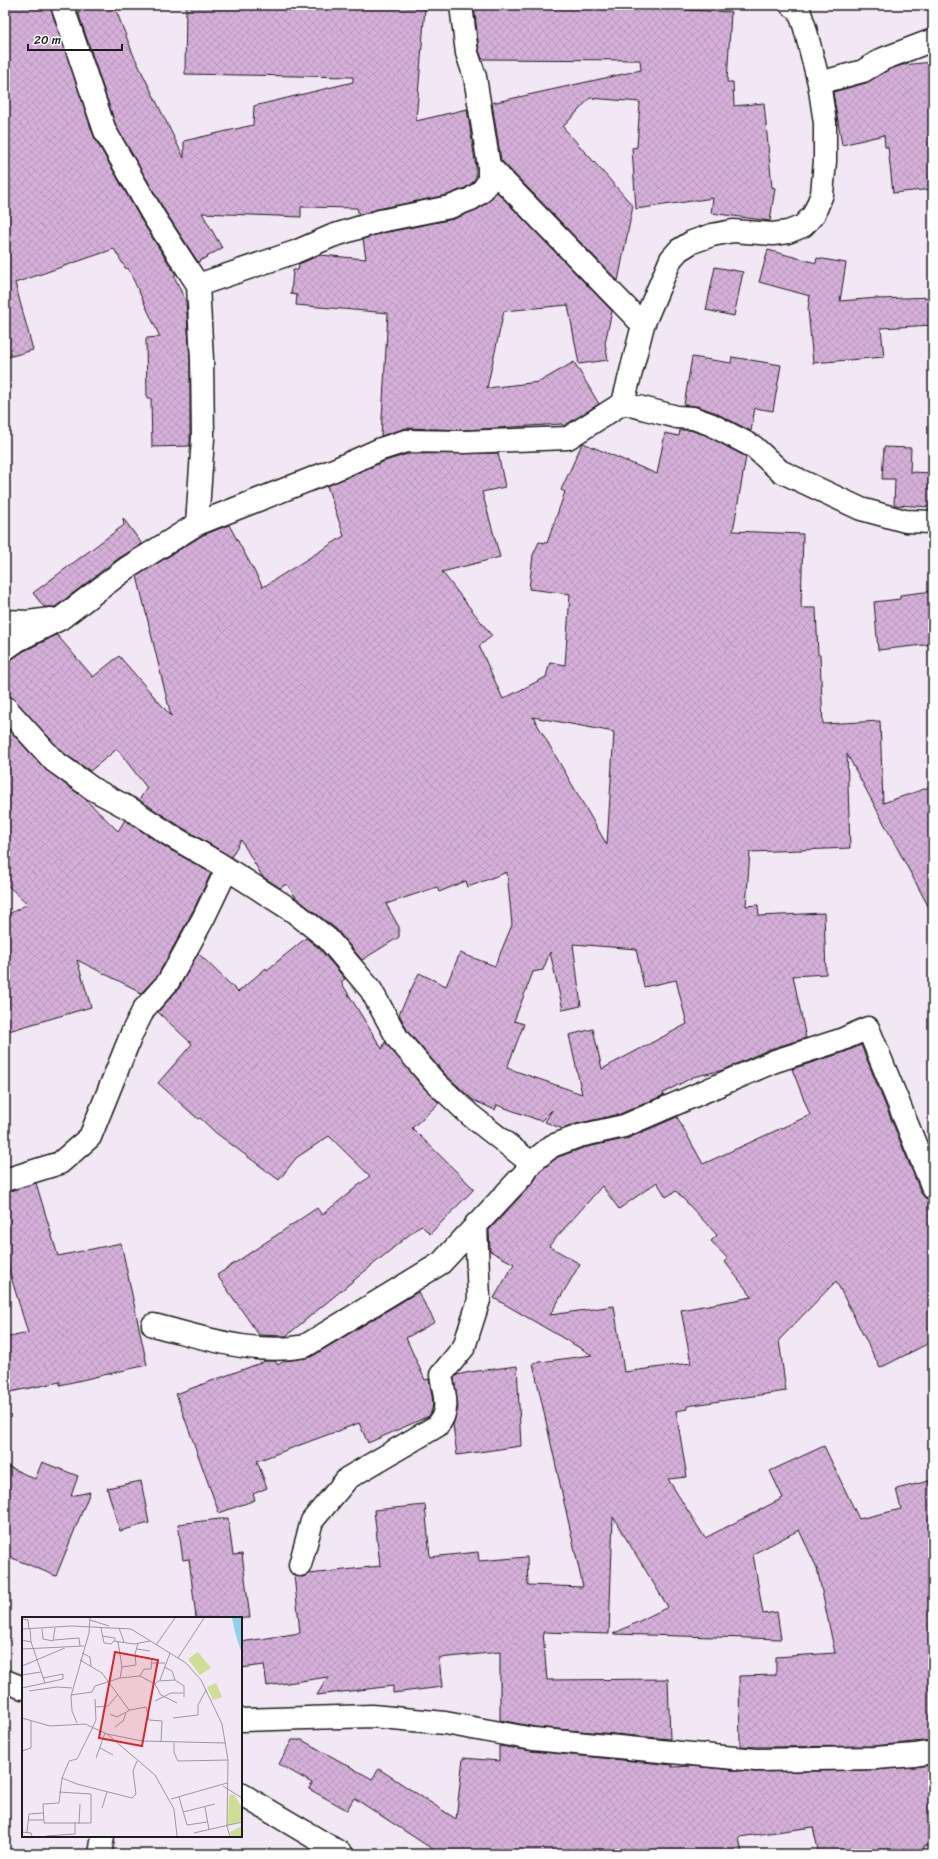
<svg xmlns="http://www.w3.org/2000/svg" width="938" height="1859" viewBox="0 0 938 1859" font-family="Sriracha,sans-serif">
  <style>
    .building { fill: url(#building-cross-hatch); stroke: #1c1c1c; fill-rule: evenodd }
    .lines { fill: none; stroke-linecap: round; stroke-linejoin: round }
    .street-casing { stroke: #1c1c1c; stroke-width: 25 }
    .secondary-casing { stroke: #1c1c1c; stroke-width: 25 }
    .street { stroke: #fff; stroke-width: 22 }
    .secondary { stroke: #fff; stroke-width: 22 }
    .inset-road { fill: none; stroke: #9c969e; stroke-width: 1 }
    .view { fill: #d62828; fill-opacity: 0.15; stroke: #d62828; stroke-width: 2 }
    .inset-edge { fill: none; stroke: #1c1c1c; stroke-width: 2 }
  </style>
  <defs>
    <pattern id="building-cross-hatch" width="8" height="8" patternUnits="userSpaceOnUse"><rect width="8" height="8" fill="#d5b0d9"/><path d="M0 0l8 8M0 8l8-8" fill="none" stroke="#b697ba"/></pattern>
  </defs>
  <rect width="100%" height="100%" fill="#f2e7f4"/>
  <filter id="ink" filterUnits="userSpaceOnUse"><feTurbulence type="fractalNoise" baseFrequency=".025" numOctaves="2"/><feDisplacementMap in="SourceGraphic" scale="8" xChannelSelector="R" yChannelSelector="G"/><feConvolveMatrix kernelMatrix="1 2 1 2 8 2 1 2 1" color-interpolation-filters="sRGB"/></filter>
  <g filter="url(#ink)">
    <!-- building -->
    <path class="building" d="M 5,5 L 50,5 L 94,137 L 143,223 L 176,275 L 174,276 L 186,302 L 190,360 L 190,446 L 152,447 L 151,398 L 147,398 L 146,338 L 160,337 L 128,268 L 126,269 L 114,249 L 15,283 L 33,350 L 5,358 Z
      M 96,5 L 114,5 L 133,54 L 184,158 L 184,141 L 253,125 L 254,106 L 353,82 L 353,77 L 185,74 L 186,5 L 378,5 L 425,8 L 416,121 L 467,109 L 476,167 L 476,177 L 472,183 L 465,188 L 447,195 L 378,209 L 359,215 L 357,208 L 301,207 L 301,217 L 202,213 L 222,248 L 198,262 L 165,211 L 116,126 L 78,12 Z
      M 474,5 L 684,5 L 684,10 L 731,12 L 727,82 L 733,82 L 734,106 L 764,103 L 772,187 L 775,188 L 770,221 L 711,213 L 713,198 L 636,209 L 632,148 L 637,147 L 640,102 L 590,98 L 563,127 L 633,206 L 618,281 L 501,160 L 492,103 L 641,70 L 640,60 L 482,59 L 479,50 Z
      M 933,62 L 933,189 L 893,193 L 888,147 L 885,147 L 884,135 L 842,145 L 833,92 L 866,83 L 888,70 L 902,65 Z
      M 497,192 L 612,311 L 605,343 L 608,360 L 579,364 L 568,305 L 504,311 L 487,388 L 539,382 L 574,362 L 599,404 L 564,426 L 562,424 L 465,430 L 406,428 L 381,436 L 388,313 L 296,305 L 297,295 L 291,294 L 293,270 L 298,270 L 299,264 L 320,255 L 366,259 L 363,239 L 383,233 L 454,219 L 478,209 L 488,202 Z
      M 768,250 L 816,263 L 817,258 L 846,263 L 840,301 L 878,298 L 878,299 L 933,297 L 933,325 L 881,328 L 884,357 L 813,363 L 808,309 L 810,296 L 759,282 Z
      M 715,267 L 743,272 L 734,316 L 706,310 Z
      M 692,357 L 731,363 L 732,357 L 781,365 L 773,411 L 755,408 L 751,431 L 714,412 L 697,406 L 684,405 Z
      M 680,430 L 690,430 L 705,435 L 746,457 L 733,531 L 803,534 L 801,608 L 816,608 L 818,655 L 820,655 L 823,724 L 880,721 L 883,803 L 933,786 L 933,915 L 847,754 L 850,848 L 750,852 L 746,906 L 758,905 L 759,916 L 824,913 L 826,974 L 793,976 L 806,1038 L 770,1049 L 723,1070 L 693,1077 L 663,1093 L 664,1095 L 620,1114 L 576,1124 L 563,1129 L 545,1122 L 552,1110 L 541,1121 L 497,1105 L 495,1110 L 473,1100 L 444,1073 L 408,1032 L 399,1014 L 419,973 L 446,986 L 460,953 L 495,966 L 512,925 L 507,872 L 468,887 L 466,881 L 439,892 L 437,887 L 386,904 L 399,927 L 399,937 L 362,960 L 336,929 L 296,898 L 287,884 L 280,888 L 262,876 L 241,840 L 231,857 L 180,826 L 139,800 L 147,788 L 117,749 L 90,771 L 62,752 L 14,699 L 5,694 L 5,661 L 12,659 L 24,651 L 57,635 L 93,677 L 119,656 L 171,716 L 137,576 L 203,535 L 229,525 L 263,587 L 344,536 L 327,486 L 385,461 L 408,454 L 498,453 L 505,487 L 482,492 L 500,557 L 442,572 L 492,636 L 479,646 L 503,699 L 546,677 L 550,662 L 565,665 L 570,594 L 529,589 L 533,555 L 539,542 L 547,543 L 565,492 L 561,490 L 582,444 L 583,443 L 657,474 L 665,433 L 679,436 ZM 533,717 L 614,732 L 607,845 ZM 573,944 L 636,949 L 644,987 L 676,980 L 687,1024 L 602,1069 L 593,1029 L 569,1035 L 582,1094 L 507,1068 L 524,1024 L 514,1021 L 533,972 L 543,970 L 550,952 L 563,1010 L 581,1006 Z
      M 884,447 L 911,448 L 910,472 L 933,473 L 933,507 L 894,505 L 895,479 L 882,479 Z
      M 123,518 L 142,544 L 119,558 L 55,607 L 44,607 L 33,593 L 124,525 Z
      M 933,591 L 933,644 L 878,650 L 874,602 L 900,599 L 900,595 Z
      M 10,731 L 45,769 L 84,798 L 118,831 L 125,820 L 167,848 L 211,873 L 193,911 L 158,975 L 140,994 L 137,990 L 77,960 L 91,1007 L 5,1032 L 5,916 L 28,904 L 5,883 L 5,737 Z
      M 306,938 L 319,948 L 345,979 L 341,982 L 382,1049 L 385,1042 L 426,1090 L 439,1103 L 412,1128 L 474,1189 L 430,1234 L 421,1225 L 286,1336 L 259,1335 L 217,1275 L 317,1208 L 322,1215 L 370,1176 L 329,1136 L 296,1158 L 279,1180 L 216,1133 L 200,1118 L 198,1119 L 158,1083 L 192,1044 L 158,1012 L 179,988 L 198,953 L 238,992 L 266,968 L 267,970 Z
      M 861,1045 L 921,1193 L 925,1198 L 931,1200 L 933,1206 L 933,1341 L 880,1368 L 836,1281 L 779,1340 L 786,1391 L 687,1406 L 687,1409 L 676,1411 L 687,1477 L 668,1479 L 705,1538 L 783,1498 L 770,1471 L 824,1446 L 859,1519 L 901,1509 L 896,1489 L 933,1480 L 933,1740 L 874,1746 L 756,1747 L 740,1746 L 739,1676 L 776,1675 L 776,1657 L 835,1653 L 817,1568 L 799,1530 L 753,1554 L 763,1614 L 777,1612 L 781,1639 L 613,1634 L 668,1607 L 613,1517 L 609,1634 L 543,1632 L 547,1680 L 668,1679 L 670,1739 L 535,1727 L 500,1720 L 500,1652 L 439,1658 L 442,1687 L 393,1693 L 393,1686 L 317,1695 L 328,1677 L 267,1686 L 264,1665 L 241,1668 L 241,1642 L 300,1633 L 294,1575 L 303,1577 L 309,1574 L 380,1566 L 374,1510 L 425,1505 L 430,1557 L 478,1552 L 479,1561 L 527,1557 L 528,1585 L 583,1587 L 533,1363 L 592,1355 L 494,1298 L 514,1264 L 490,1251 L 489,1230 L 533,1183 L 540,1171 L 558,1157 L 583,1148 L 629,1138 L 677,1117 L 703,1164 L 810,1115 L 792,1069 L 845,1052 ZM 657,1182 L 666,1197 L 676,1191 L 717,1235 L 711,1241 L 728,1259 L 725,1262 L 752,1297 L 681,1310 L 691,1363 L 624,1372 L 614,1306 L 550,1315 L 580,1264 L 549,1246 L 602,1186 L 619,1209 Z
      M 36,1183 L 58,1256 L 121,1243 L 147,1365 L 60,1385 L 60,1382 L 5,1393 L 5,1338 L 28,1333 L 5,1257 L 5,1192 Z
      M 418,1292 L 435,1322 L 406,1338 L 425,1380 L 429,1379 L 433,1402 L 432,1410 L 429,1416 L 368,1443 L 359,1423 L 257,1461 L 267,1488 L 253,1494 L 255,1500 L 219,1513 L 176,1394 L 266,1361 L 275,1361 L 278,1365 L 284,1361 L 311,1357 Z
      M 517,1366 L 521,1446 L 457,1455 L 453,1425 L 458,1408 L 454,1378 L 457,1375 L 470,1372 Z
      M 42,1462 L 78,1476 L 71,1496 L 90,1492 L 56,1576 L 5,1555 L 5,1465 L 35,1479 Z
      M 141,1481 L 149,1523 L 120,1531 L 107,1488 Z
      M 228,1518 L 233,1555 L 242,1554 L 250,1618 L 196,1618 L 189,1559 L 183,1560 L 178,1524 Z
      M 292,1740 L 302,1740 L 372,1779 L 379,1769 L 456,1819 L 463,1758 L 499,1761 L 499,1746 L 532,1751 L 672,1765 L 672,1767 L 691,1766 L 755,1772 L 875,1770 L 933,1765 L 933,1845 L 923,1846 L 924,1854 L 819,1854 L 813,1827 L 739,1837 L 742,1854 L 440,1854 L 354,1798 L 347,1810 L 309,1789 L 312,1783 L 279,1764 Z"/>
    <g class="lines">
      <!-- street casing -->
      <g class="street-casing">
        <path id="street" d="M 62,5 L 105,131 L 154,217 L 198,285 L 202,360 L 203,438 L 197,524
          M 819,83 L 863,71 L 883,59 L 933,40
          M 489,166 L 643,325
          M 198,285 L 295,252 L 332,236 L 380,221 L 450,207 L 471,199 L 481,192 L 489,181 L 489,166 L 475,77 L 467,53 L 461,5
          M 623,403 L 643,325 L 671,259 L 679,250 L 692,242 L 712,235 L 733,231 L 773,234 L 788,232 L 803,226 L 814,214 L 822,194 L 825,161 L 825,123 L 819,83 L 805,28 L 799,10 L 791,5
          M 5,621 L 28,622 L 51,619
          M 5,649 L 18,640 L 60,619 L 127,568 L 197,524 L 334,470 L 381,449 L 406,441 L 465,442 L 568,438 L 623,403 L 677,417 L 693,418 L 710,424 L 754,447 L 780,471 L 861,509 L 905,521 L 933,522
          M 5,707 L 54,761 L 93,789 L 132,810 L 173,837 L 218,863 L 293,911 L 328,939 L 371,990 L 398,1039 L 435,1082 L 470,1115 L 531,1163
          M 5,1180 L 60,1163 L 90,1137 L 132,1033 L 144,1009 L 168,982 L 179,963 L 204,917 L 227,869
          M 153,1325 C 203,1337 254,1356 305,1346 L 441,1263 L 524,1174 L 531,1163 L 552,1146 L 579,1136 L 624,1126 L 775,1061 L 841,1040 L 868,1028 L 933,1188
          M 300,1565 L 312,1521 L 348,1478 L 437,1426 C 451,1411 444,1393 441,1375 L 464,1347 L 479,1300 L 476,1224
          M 241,1720 L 372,1716 L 445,1723 L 533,1739 L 756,1760 L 875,1758 L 915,1755 L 933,1752
          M 100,1854 L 103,1836"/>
      </g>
      <!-- secondary casing -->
      <g class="secondary-casing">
        <path id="secondary" d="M 5,1681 L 23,1688
          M 241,1794 L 342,1854"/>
      </g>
      <!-- street -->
      <use href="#street" class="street"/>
      <!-- secondary -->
      <use href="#secondary" class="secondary"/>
    </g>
  </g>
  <!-- overview -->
  <g transform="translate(22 1617)">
    <rect width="220" height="220" fill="#f2e7f4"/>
    <path d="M 212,177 L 220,191 L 220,204 L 206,208 L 207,178 ZM 220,209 L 220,219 L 209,219 L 208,215 Z" fill="#cede92"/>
    <path d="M 176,35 L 189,51 L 178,58 L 166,42 ZM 194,66 L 200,80 L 191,83 L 185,70 Z" fill="#cede92"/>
    <path d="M 210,1 L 220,1 L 220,37 L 214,19 Z" fill="#8ed2ef"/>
    <path class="inset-road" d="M 0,2 L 6,3 L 7,12M 68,3 L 87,9M 79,11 L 82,26 L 89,27 L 92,24 L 112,27 L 128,24M 97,11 L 102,25M 0,12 L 50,9 L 109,12 L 164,46 L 179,63 L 200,107 L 206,143 L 205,210 L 208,219M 8,12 L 9,25M 20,12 L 21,22 L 31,24M 80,19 L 93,21 L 93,24M 0,23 L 9,25 L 23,66M 32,23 L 57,21 L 58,29M 31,24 L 33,11M 96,25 L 100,50 L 98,61M 134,28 L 153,1M 0,32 L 62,29M 115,32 L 128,34M 60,36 L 68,40 L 69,49M 114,39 L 130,42 L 129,52 L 122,52 L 118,59M 156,41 L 182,1M 58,43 L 80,56 L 107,93M 130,46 L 143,46M 0,49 L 43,31M 100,50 L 114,48 L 113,37 L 116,26M 142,50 L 150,54 L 153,63M 0,58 L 19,55M 138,63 L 148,36M 133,67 L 136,64 L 153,63 L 162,69 L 162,80M 0,71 L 41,62 L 41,57 L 21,61M 7,74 L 35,70 L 50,71M 49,78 L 70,75 L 73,69 L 98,61 L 118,59 L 133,67 L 139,78 L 155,86M 73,82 L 74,103 L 69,114 L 55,142 L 47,144 L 40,161 L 55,167 L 110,181 L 114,177 L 111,154 L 115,144M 133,84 L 149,76 L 161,76M 74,90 L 86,89 L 96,77M 88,97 L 95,100 L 108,93 L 124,90 L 127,103 L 140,104 L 139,125M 0,101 L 28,109 L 63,107 L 85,117 L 133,158 L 152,192 L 155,219M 151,101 L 176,98 L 176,88 L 184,73M 55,106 L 50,94 L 49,79 L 67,16 L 68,1M 93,110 L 101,104 L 104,96M 85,117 L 120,124 L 204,126M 152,126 L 152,136 L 156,144 L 206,143M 78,131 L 91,138M 0,134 L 9,131 L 9,104M 74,141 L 83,116M 40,161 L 37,186 L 21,187 L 22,206 L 69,206 L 69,177M 201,169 L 220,181M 37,175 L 69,177M 157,180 L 165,208 L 185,205M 149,182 L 205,166M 183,190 L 187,213M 80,191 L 85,175M 161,195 L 193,187M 7,203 L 21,203M 57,207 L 58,187M 0,215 L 9,216 L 10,219M 5,215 L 7,197 L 21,196M 172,216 L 220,205M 24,219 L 53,217 L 53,205"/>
    <path class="view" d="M 93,35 L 136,43 L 120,129 L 77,121 Z"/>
    <rect width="220" height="220" class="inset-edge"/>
  </g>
  <!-- margin -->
  <rect width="938" height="1859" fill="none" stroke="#fff" stroke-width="20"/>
  <rect x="10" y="10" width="918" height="1839" fill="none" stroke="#1c1c1c" stroke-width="1.5" filter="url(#ink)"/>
  <!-- scale -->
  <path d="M28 44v6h94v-6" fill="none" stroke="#1c1c1c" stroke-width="2"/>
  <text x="34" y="44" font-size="12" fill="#1c1c1c" stroke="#ffffff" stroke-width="3" paint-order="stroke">20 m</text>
</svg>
